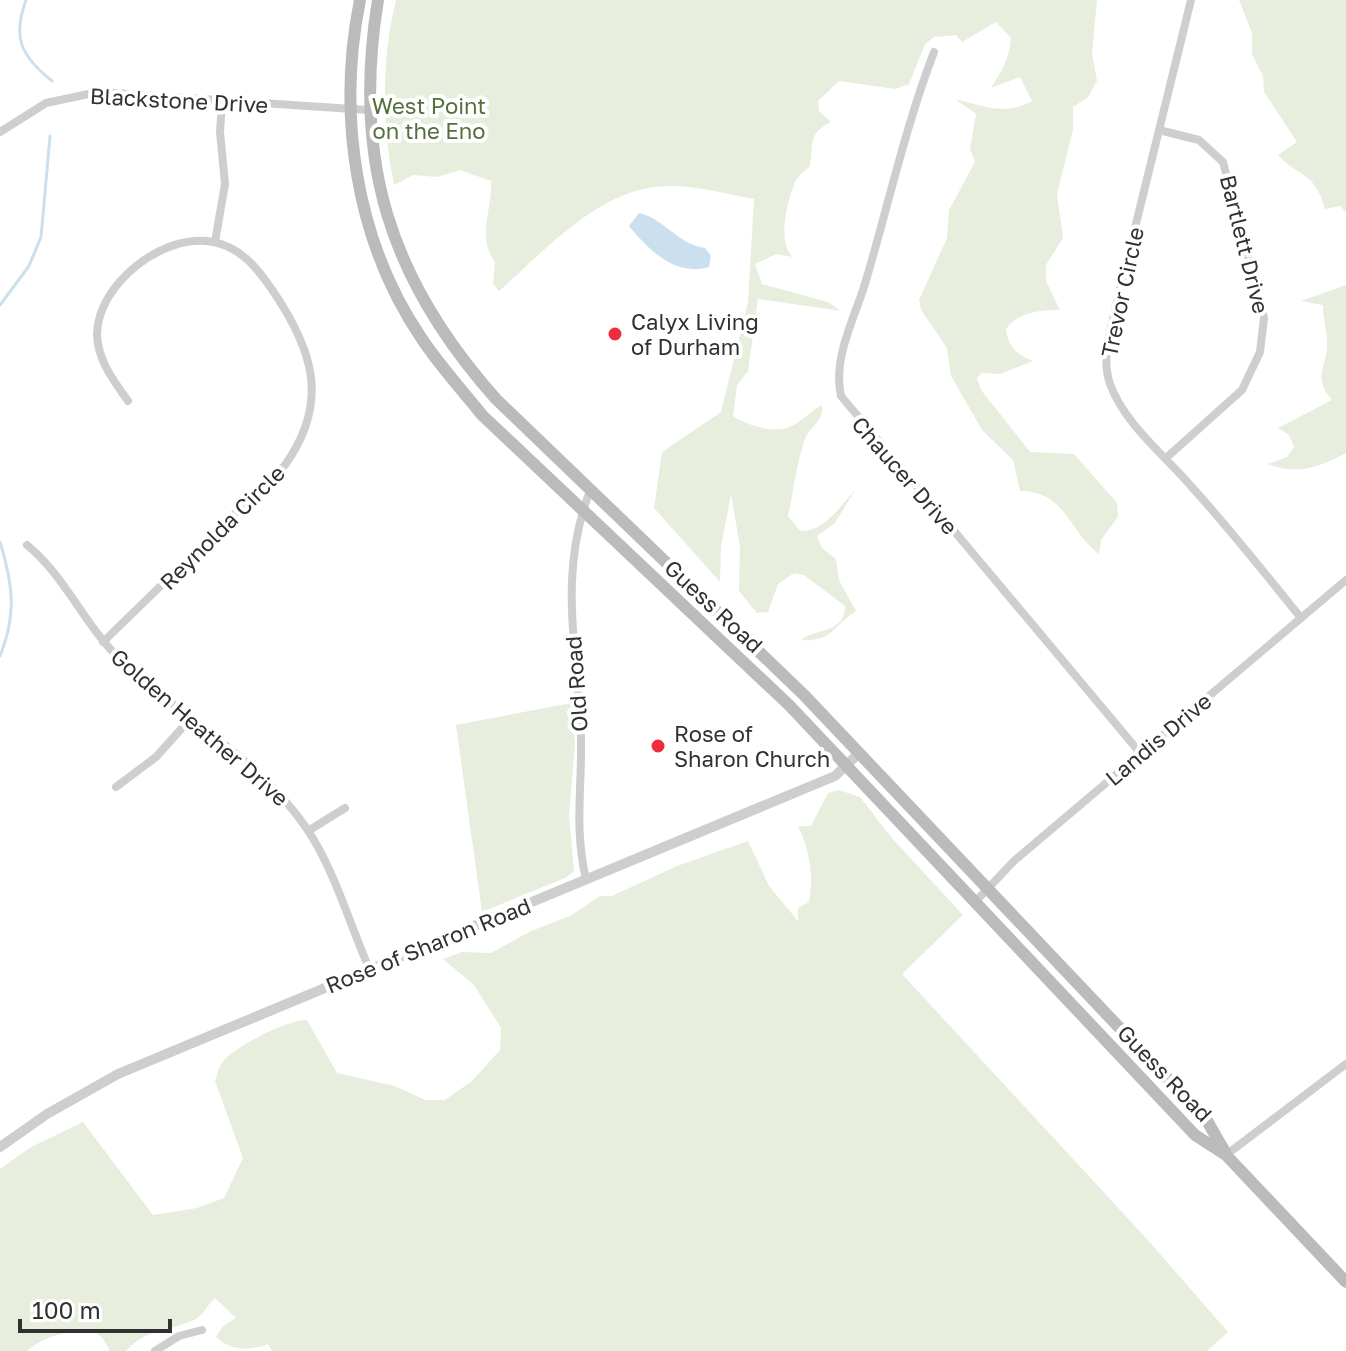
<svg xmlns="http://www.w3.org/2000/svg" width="1346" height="1351" viewBox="0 0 1346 1351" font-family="'Golos Text',sans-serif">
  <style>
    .green { fill: #e7eede }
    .water { fill: #cae0ee }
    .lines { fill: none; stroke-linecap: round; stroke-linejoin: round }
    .stream { stroke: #cae0ee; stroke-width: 3 }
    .minor { stroke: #cecece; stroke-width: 8 }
    .tertiary { stroke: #cecece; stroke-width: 10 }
    .secondary { stroke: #bbb; stroke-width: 12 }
    .poi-dot { fill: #ef2c3b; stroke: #fff; stroke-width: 3 }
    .labels { text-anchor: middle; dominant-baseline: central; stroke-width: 8; stroke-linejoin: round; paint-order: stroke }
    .street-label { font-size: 22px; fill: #313131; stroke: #fff }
    .park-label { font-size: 22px; fill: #546f3b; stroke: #fff }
    .poi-label { font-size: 22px; fill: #313131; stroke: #fff; text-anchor: start }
  </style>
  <rect width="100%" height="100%" fill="#fff"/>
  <!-- green -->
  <path class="green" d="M 396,0 L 1097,0 L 1092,53 L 1097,81 L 1088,97 L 1073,107 L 1073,130 L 1057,194 L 1063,238 L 1046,265 L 1046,281 L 1060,310 C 1041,310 1017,312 1006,329 C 1008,347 1016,354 1033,361 L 1000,374 L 981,373 L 977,378 L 981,390 L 1030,452 L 1074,454 L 1117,503 L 1118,517 L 1101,540 L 1099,554 C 1068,531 1066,491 1020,491 L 1013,460 L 982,430 L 951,376 L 947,348 L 921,310 L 919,300 L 947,238 L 949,210 L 975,162 L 970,149 L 976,114 L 955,99 C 985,106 1003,116 1032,101 L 1020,77 L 991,88 C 1001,72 1010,58 1011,38 L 996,22 L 962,42 L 956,35 L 934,37 L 925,44 L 909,84 L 895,89 L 839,81 L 818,101 L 819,111 L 831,122 C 807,134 814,143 810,166 C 806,170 799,175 796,180 C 788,198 776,243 793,257 L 776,254 L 755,264 L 762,284 L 828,302 L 841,311 L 758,299 L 748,371 L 737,385 L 733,416 C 747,425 773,434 789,427 C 801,423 810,411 822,405 C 824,422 810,426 805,439 C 796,464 794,490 788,516 L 800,531 C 824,532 840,506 855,490 L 835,523 L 817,536 L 822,548 L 836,559 L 839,580 L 856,611 C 834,625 831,643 801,640 C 817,627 844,635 845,606 L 804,575 L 794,573 L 778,584 L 768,612 L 757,613 L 739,591 L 740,547 L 731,494 L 721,547 L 720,582 L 654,508 L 662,452 L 721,412 L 748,302 L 754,199 C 727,194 695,185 668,186 C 600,187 547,249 499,291 L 493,284 L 495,262 C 476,237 493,208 491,181 L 460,170 L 437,177 L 413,175 L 394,185 C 382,123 381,62 396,0 Z
    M 1239,0 L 1346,0 L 1346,212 L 1340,206 L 1325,209 C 1314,170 1300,179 1278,155 L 1297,142 L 1264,92 L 1263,76 L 1252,54 L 1252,33 Z
    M 1346,285 L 1346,453 C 1319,467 1298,476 1268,464 L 1287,457 L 1294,447 L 1289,435 L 1278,428 L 1332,400 C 1310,375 1330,365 1327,338 C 1326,327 1323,317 1323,305 L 1301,301 Z
    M 571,703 L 575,744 L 569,816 L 574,871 L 565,878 L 482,912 L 456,725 Z
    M 839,790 L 860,797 L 891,837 L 963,915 L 902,974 L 1146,1238 L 1228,1332 L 1207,1351 L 272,1351 L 268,1344 C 250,1351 230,1351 216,1337 L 223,1326 L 236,1318 L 215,1298 C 208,1304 202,1317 194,1320 C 169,1331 145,1329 126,1351 L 110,1351 C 106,1344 102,1334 94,1332 C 78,1326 38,1338 28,1351 L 0,1351 L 0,1169 L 31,1147 L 83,1122 L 153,1215 L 197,1208 L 224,1198 L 243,1158 L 215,1081 C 217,1076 218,1068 222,1063 C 232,1047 289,1019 307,1020 L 337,1073 L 395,1086 L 425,1100 L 445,1100 L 472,1081 L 500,1050 L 501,1028 L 474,985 L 443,959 L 462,952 L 491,953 L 531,931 L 570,916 L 600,896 L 612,896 L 677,866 L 748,841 L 769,886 L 798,921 L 798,908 L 809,902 C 814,875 810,851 798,826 L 811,826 L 828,793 Z"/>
  <!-- water -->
  <path class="water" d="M 639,213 C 665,219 677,244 705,248 L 711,256 L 709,267 C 675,277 649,250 629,226 Z"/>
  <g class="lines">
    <!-- stream -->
    <path class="stream" d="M 26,0 C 12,38 21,56 52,81
      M 0,305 L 29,266 L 41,237 L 50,136
      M 0,542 C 13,585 17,614 0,656"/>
    <!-- minor -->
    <path class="minor" d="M 1191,0 L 1116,305 C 1111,331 1101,358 1110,384 C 1124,423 1164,455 1190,485 C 1229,528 1265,573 1301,618
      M 934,52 C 906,125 889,202 867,277 C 857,314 832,356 841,396 L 1141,754
      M 1159,130 L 1199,140 L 1223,162 L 1264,318 L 1260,352 L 1242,390 L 1166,458
      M 0,132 L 46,103 L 98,92 L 368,110
      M 215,242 L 225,184 L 220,132 L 222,102
      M 27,545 C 66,577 85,627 123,662 C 183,719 260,759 307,829 C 335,871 349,923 369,968
      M 103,642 L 285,465 C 330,402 313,350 273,291 C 258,269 241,247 213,242 C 164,232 97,284 97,335 C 98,361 114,381 128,401
      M 116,787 L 156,757 L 191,718
      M 308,831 L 345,808
      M 586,880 C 574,825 582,793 581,739 C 578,653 557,575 590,491
      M 975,902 L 1014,861 L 1346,580
      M 1226,1155 L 1346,1064
      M 155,1351 L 179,1336 L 202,1330"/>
    <!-- tertiary -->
    <path class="tertiary" d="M 0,1147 L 47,1114 L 118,1074 L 811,786 L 835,776 L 859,753"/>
    <!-- secondary -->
    <path class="secondary" d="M 360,0 C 337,114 355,241 422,339 C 440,366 462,390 482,415 L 789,705 L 1195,1135 L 1226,1155 L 1346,1282
      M 378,0 C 352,159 389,279 496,399 L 804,695 L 1206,1119 L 1225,1152"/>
  </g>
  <!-- markers -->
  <g class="poi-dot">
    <circle cx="615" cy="334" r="8"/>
    <circle cx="658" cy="746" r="8"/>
  </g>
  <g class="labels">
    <!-- street labels -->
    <g class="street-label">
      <text transform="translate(179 100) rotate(3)">Blackstone Drive</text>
      <text transform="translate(1245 244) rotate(76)">Bartlett Drive</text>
      <text transform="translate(1122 292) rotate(-78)">Trevor Circle</text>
      <text transform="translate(905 475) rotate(49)">Chaucer Drive</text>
      <text transform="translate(222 527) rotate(-45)">Reynolda Circle</text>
      <text transform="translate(714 606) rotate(43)">Guess Road</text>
      <text transform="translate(576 684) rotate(-94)">Old Road</text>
      <text transform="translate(200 727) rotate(41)">Golden Heather Drive</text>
      <text transform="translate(1158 739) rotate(-40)">Landis Drive</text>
      <text transform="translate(428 945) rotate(-22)">Rose of Sharon Road</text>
      <text transform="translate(1165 1073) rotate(46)">Guess Road</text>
    </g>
    <!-- park labels -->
    <g class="park-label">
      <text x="429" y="105">West Point<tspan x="429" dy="25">on the Eno</tspan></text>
    </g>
    <!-- poi labels -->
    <g class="poi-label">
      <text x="631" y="321">Calyx Living<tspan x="631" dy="25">of Durham</tspan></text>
      <text x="674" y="733">Rose of<tspan x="674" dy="25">Sharon Church</tspan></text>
    </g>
  </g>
  <!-- scale -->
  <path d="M20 1319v12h150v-12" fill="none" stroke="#313131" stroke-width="4"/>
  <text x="32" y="1319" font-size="24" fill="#313131" stroke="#ffffff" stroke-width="6" paint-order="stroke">100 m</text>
</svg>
